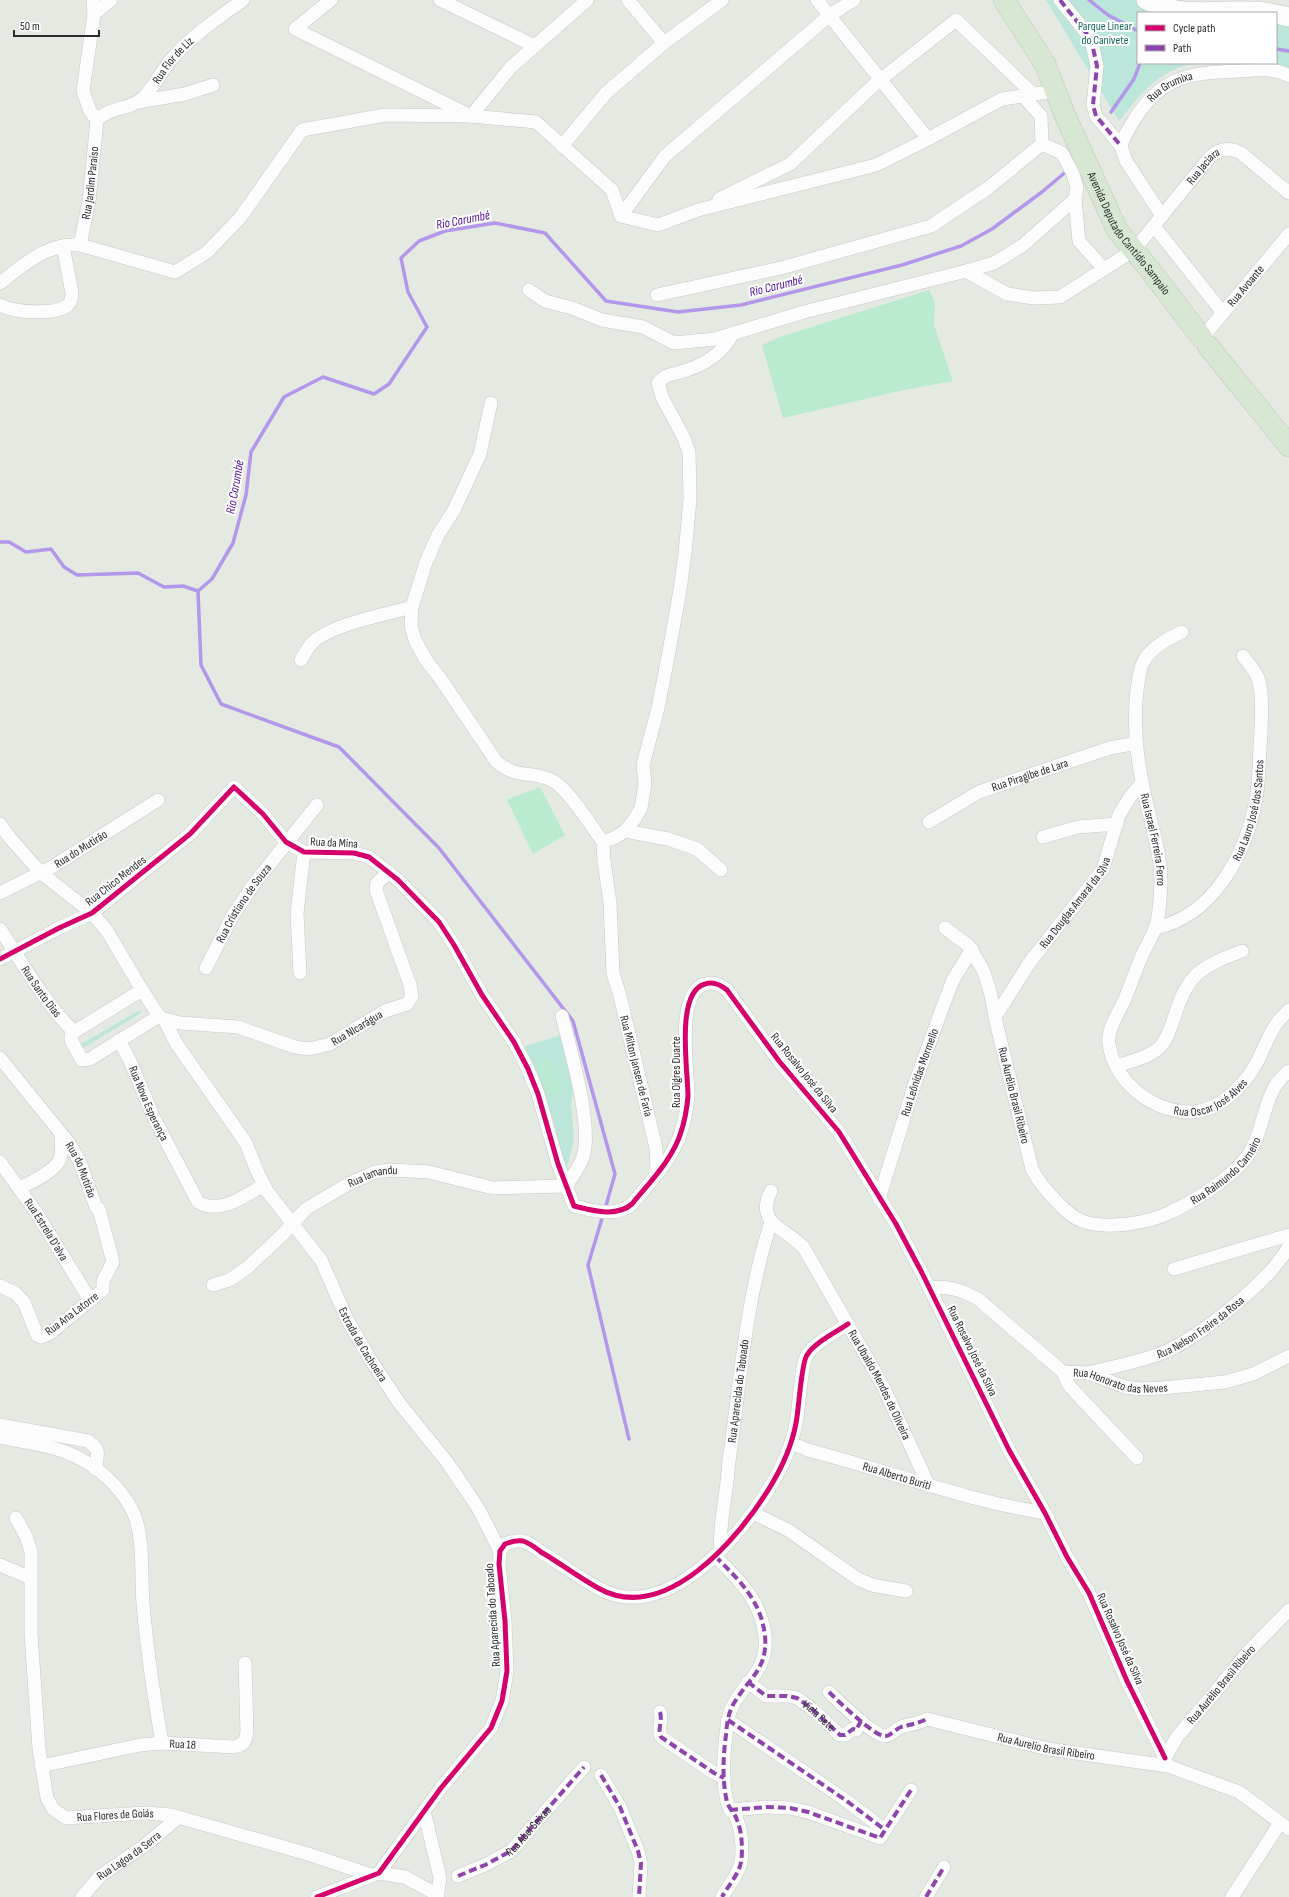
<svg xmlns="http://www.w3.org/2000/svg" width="1289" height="1897" viewBox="0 0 1289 1897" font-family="'Sofia Sans Condensed',sans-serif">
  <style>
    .green { fill: #bce6d9 }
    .pitch { fill: #baead0 }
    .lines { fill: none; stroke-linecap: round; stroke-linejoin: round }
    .stream { stroke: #b496ea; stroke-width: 3.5 }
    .street-casing { stroke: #c8c8c7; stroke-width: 14 }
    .secondary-casing { stroke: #c8c8c7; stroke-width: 20 }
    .primary-casing { stroke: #c3c6c2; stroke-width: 22 }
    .street { stroke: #fbfcfb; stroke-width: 13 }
    .secondary { stroke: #fbfcfb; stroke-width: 19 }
    .primary { stroke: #d7e7d4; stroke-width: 21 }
    .quiet { stroke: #8e44ad; stroke-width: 4; stroke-dasharray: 8 4; stroke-linecap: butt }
    .cycleway-casing { stroke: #fff; stroke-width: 8 }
    .cycleway { stroke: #d6006c; stroke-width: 5 }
    .labels { text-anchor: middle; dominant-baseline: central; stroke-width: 4; stroke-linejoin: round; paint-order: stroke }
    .park-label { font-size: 12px; fill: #1b6960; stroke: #fff }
    .street-label { font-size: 12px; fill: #2c2c2c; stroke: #fff }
    .water-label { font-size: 13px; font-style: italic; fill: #4d0e9d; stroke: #fff }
  </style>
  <rect width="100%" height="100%" fill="#e4eae2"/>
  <!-- green -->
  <path class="green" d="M 1046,0 L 1148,0 L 1196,13 L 1138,13 L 1138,63 L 1218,63 C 1208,64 1195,63 1184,66 C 1154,75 1138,98 1119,121 Z
    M 1276,22 L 1289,24 L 1289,76 L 1249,65 L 1221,63 L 1276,63 Z
    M 140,1010 L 141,1013 L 83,1048 L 81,1044 Z
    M 561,1035 L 575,1084 L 571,1101 L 574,1140 L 566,1171 L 520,1048 Z"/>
  <!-- pitch -->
  <path class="pitch" d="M 929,290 L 935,303 L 934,325 L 953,381 L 904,390 L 783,418 L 762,345 L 780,337 Z
    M 540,787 L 565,835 L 533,854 L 507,800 Z
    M 552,1059 L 561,1092 L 548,1096 L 537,1063 Z"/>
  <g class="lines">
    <!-- stream -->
    <path class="stream" d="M 1089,0 L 1108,15 L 1138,31
      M 1276,49 L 1289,51
      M 1111,112 L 1134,79 L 1140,63
      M 0,542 L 9,542 L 26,552 L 51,549 L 64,567 L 77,575 L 138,573 L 164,587 L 183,586 L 198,591 L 212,579 L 233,543 L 246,495 L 251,452 L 284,397 L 323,377 L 374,394 L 389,384 L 427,327 L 408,292 L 401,258 L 419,241 L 445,231 L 495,223 L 545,233 L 606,301 L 678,312 L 741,305 L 902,265 L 961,246 L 992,229 L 1042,192 L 1068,170
      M 198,591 L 201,665 L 221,704 L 339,747 L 439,848 L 573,1021 L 615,1174 L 605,1209
      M 603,1215 L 588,1265 L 629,1439"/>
    <!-- street casing -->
    <g class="street-casing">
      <g id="street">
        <path d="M 93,0 L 94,14 L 83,91 L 90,111 L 97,120"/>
        <path d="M 331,0 L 295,29 L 471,116 L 536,122 L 612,190 L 621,216 L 658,225 L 698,210 L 876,165 L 928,139 L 1002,99 L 1055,91"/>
        <path d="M 440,0 L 535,46"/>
        <path d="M 628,0 L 664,43"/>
        <path d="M 817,0 L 928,139"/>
        <path d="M 1060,0 L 1091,39 L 1097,66 L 1093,105 L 1096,116 L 1121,146"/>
        <path d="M 94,14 L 111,0"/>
        <path d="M 138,102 L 185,94 L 213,85"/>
        <path d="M 1042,144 L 1062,153 L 1073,174 L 1077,188 L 1075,199 L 1079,241 L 1104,269"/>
        <path d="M 562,146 L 606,93 L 664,43 L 722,0"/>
        <path d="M 719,199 L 790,164 L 875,84 L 956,20 L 1033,94"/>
        <path d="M 621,216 L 665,156 L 830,15 L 854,0"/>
        <path id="s1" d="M 1162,216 L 1126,161 L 1121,146 C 1124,136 1130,126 1136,117 C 1163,75 1192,73 1238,71 C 1255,70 1274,67 1289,76"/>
        <path d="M 1154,226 L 1223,313"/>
        <path id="s2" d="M 80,245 L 89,201 L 97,120 C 109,107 130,110 143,98 C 154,87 161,72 170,61 C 190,37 218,18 243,0"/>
        <path d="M 966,271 L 994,263 L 1022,246 L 1075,199"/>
        <path d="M 0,283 C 23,265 49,242 80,245 L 175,272 L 206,253 L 240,218 L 302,130 L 385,115 L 471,116 L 511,67 L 587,0"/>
        <path id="s3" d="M 529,290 L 545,301 L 572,308 L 602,320 L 643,327 L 674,343 L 715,339 L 804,312 L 966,271 L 1007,294 L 1034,298 L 1060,297 L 1134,250 L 1210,157 C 1220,148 1229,147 1241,153 L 1289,193"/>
        <path d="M 657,295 L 781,268 L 931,226 L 988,188 L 1042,144 L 1041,116 L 1023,96"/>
        <path d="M 0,305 C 14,312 55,316 68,305 C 71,302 72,297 72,293 L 63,246"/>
        <path id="s4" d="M 1202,338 L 1289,234"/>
        <path d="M 491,403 L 480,454 L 454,510 L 438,535 L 426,562 L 412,607 L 411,626 L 415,640 L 426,660 L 440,678 L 496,761 C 518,781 531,769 553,781 C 569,790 591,826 603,842"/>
        <path id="s5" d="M 1182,632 C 1169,638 1153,646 1145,659 C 1139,668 1139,679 1137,690 C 1133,725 1137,761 1145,796 C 1151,825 1161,853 1161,883 C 1160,897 1160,916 1155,929 C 1151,939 1145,948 1141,958 C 1135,972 1130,987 1124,1001 C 1118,1014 1107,1030 1109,1044 C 1115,1083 1152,1111 1190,1112 C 1218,1112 1243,1087 1256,1064 C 1268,1042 1269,1028 1289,1010"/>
        <path d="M 301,660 C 304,655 307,649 311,644 C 329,625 386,614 412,607"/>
        <path id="s6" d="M 929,822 L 979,792 L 1110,748 L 1137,743"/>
        <path id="s7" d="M 0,824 L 10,838 L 40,872 L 92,913 L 107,931 L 142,990 L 159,1016 L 164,1019 L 176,1043 L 246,1143 L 257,1171 L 267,1191 L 321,1260 L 347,1319 L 370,1359 L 400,1404 L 447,1462 L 462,1484 L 478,1508 L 500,1551"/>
        <path d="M 625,831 L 668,839 L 697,849 L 721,870"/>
        <path d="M 1043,837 L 1078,827 L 1117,824"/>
        <path id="s8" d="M 0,893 L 52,867 L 158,800"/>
        <path id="s9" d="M 945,928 L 969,946 L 984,972 L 990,991 L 997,1026 L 1032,1169 C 1039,1184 1066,1215 1082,1221 C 1106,1230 1149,1223 1171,1212 C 1195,1201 1234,1176 1249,1154 C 1266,1128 1262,1091 1289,1071"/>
        <path id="s10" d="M 1155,928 C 1214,916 1246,854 1256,799 C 1259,783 1259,765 1260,748 C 1261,731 1264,693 1258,678 C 1255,670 1248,663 1243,656"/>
        <path id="s11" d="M 0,929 C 23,964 44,1002 74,1032"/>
        <path d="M 0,959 L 59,928 L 92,913 L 190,834 L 234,787 L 263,814 L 286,842 L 304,852 L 354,853 L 369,857 L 398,880 L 439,922 L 454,945 L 482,995 L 514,1042 L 528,1069 L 538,1094 L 558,1164 L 574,1206 C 591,1210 616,1218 632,1204 C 649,1183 673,1159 681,1132 C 685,1120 687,1108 688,1096 C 688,1071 675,992 705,984 C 713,981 721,985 727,990 L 779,1061 L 839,1132 L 896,1224 L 922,1273 L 1009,1450 L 1045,1513 L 1067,1557 L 1089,1593 L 1127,1681 L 1165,1758"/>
        <path id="s12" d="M 206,968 L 233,915 L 254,884 L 317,805"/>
        <path d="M 300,973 L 297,913 L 304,852"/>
        <path d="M 142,990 L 74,1032 L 71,1036 L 71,1040 L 82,1060 L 90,1059 L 159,1016"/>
        <path id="s13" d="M 995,1017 L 1030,962 L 1103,869 L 1119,815 L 1130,797 L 1142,783"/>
        <path id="s14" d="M 164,1019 L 180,1023 L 238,1027 L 295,1047 L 309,1049 L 330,1044 L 385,1011 L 407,1004 L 412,996 L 410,985 L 376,890 L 377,883 L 389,872"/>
        <path id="s15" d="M 119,1040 L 130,1061 L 154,1118 L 198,1202 C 220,1215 244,1196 264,1185"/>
        <path id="s16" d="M 0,1058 L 68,1142 L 79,1160 L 96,1207 L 99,1209 L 113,1262 L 103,1281 L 103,1290 L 50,1333 L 41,1337 L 37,1335 L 24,1302 L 15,1293 L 0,1286"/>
        <path d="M 1117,1066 C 1130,1061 1148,1058 1159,1048 C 1168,1039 1171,1026 1175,1015 C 1188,972 1203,966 1242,951"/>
        <path id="s17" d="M 0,1162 L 36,1212 L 90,1300"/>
        <path d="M 657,1172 L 656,1148 L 620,996 L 613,973 L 610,903 L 604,861 L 603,842 L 614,838 L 625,831 L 634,820 L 641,808 L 645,784 L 643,765 L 658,708 L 668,657 L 680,590 L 685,553 L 690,499 L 689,452 L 683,436 L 662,397 L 658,383 C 664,376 668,375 677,373 C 700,367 722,356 733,333"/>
        <path d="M 20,1188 C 31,1182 56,1171 60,1159 C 63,1151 61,1142 61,1134"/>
        <path id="s18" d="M 771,1191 C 754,1225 787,1228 804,1248 L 882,1384 L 929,1486"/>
        <path id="s19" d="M 879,1199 L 914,1086 L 940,1014 L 953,980 L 972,949"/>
        <path d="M 1174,1269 L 1289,1235"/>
        <path id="s20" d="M 213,1285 L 229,1280 L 247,1268 L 281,1236 L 306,1209 L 348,1184 L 375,1172 L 390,1170 L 429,1172 L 493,1188 L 566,1186 C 572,1177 579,1168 583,1157 C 593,1124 570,1050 562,1016"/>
        <path id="s21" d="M 929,1287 C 950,1287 960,1289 978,1299 L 1063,1372 L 1088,1373 L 1125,1387 L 1140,1389 L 1162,1388 L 1225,1382 L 1253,1374 L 1289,1356"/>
        <path d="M 1063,1372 L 1068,1384 L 1075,1392 L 1137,1458"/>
        <path id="s22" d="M 1088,1373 C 1113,1367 1138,1362 1162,1353 C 1199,1338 1270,1281 1289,1246"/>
        <path d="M 0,1425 L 88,1441 C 101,1451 98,1453 95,1469"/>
        <path d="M 0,1437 C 26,1443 55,1445 79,1458 C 101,1469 124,1491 134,1514 C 144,1537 141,1578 143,1604 C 147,1651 154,1697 162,1743"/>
        <path id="s23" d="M 791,1443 L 808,1450 C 888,1471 964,1500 1045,1513"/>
        <path d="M 753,1513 L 788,1530 L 858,1579 L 872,1585 L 906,1591"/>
        <path id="s24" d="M 16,1518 L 26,1536 L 31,1552 L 31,1634 L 39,1749 L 47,1798 L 53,1809 L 66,1818 L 145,1813 L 171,1815 L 308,1854 L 371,1875"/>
        <path id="s25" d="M 721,1550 C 719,1531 723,1514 725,1496 C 728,1480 728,1463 731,1447 C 741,1372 747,1295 771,1222"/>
        <path d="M 715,1556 C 739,1580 761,1600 765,1636 C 768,1669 749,1678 734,1703 C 728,1713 727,1724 726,1735 C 723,1757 722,1780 727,1802 C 729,1809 735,1813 737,1820 C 742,1831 743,1851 741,1862 C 739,1874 728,1886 722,1897"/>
        <path d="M 0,1565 L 31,1578"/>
        <path id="s26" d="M 748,1682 L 766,1696 L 787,1696 L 797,1698 L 811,1708 L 840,1735 L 845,1735 L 853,1729 L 856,1730 L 861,1721"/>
        <path id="s27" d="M 829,1692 C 837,1700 875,1737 885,1736 C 890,1736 896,1729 901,1727 C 911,1724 917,1724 927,1719 L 1048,1749 L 1168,1766 L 1239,1792 L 1289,1829"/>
        <path d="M 660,1712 C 663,1721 657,1729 661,1737 L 714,1773 L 724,1778"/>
        <path d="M 728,1720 L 844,1799 L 885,1830"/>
        <path id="s28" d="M 1167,1764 L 1165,1758 L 1177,1737 L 1216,1691 L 1247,1653 L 1289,1610"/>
        <path id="s29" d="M 41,1766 L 140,1745 L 162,1743 L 234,1747 C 244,1745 246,1741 247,1731 L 245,1663"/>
        <path d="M 601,1775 L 620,1807 L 638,1851 L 641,1863 L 639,1897"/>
        <path d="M 730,1810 L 767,1807 L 790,1808 L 808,1812 L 880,1838 L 911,1790"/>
        <path d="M 424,1811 L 440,1878 L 437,1897"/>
        <path d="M 379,1873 L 405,1877 L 438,1895"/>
        <path d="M 458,1876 L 485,1865 L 511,1851 L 584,1767"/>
        <path id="s30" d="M 82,1897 L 100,1876 L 144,1846 L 179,1817"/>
        <path d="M 317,1897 L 379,1873 L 441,1788 L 491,1728 L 502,1701 L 507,1671 L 505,1621 L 499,1564 L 500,1551 L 505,1544 C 510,1542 517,1540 523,1541 C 529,1543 536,1548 541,1552 C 560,1563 578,1577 598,1588 C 665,1626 739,1538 770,1487 C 781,1469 792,1445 796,1423 C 799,1410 801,1363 807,1355 C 814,1343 836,1332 848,1324"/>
        <path d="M 926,1897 L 944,1867"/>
        <path d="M 1232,1897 L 1280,1823"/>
      </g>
    </g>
    <!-- secondary casing -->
    <g class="secondary-casing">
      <path id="secondary" d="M 1146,0 C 1191,22 1226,5 1271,13
        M 1276,14 L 1289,17"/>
    </g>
    <!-- primary casing -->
    <g class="primary-casing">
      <g id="primary">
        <path id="s31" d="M 1004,0 L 1045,64 L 1064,113 L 1117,230 L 1150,270 L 1202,338"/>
        <path d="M 1208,346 L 1289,446"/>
      </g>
    </g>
    <!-- street -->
    <use href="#street" class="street"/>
    <!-- secondary -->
    <use href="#secondary" class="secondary"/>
    <!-- primary -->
    <use href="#primary" class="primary"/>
    <!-- quiet -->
    <g class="quiet">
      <path d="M 1060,0 L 1091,39 L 1097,66 L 1093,105 L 1096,116 L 1121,146"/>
      <path d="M 715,1556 C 739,1580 761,1600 765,1636 C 768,1669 749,1678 734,1703 C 728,1713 727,1724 726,1735 C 723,1757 722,1780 727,1802 C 729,1809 735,1813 737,1820 C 742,1831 743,1851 741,1862 C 739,1874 728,1886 722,1897"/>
      <path d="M 748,1682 L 766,1696 L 787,1696 L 797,1698 L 811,1708 L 840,1735 L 845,1735 L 853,1729 L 856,1730 L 861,1721"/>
      <path d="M 829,1692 C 837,1700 875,1737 885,1736 C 890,1736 896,1729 901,1727 C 911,1724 917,1724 927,1719"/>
      <path d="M 660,1712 C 663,1721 657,1729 661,1737 L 714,1773 L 724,1778"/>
      <path d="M 728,1720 L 844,1799 L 885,1830"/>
      <path d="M 601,1775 L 620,1807 L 638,1851 L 641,1863 L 639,1897"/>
      <path d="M 730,1810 L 767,1807 L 790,1808 L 808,1812 L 880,1838 L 911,1790"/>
      <path id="s32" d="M 458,1876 L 485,1865 L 511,1851 L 584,1767"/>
      <path d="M 926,1897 L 944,1867"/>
    </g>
    <!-- cycleway casing -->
    <g class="cycleway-casing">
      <path id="cycleway" d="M 0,959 L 59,928 L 92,913 L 190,834 L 234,787 L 263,814 L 286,842 L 304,852 L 354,853 L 369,857 L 398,880 L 439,922 L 454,945 L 482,995 L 514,1042 L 528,1069 L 538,1094 L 558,1164 L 574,1206 C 591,1210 616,1218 632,1204 C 649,1183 673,1159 681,1132 C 685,1120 687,1108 688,1096 C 688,1071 675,992 705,984 C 713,981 721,985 727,990 L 779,1061 L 839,1132 L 896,1224 L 922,1273 L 1009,1450 L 1045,1513 L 1067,1557 L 1089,1593 L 1127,1681 L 1165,1758
        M 317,1897 L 379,1873 L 441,1788 L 491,1728 L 502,1701 L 507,1671 L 505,1621 L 499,1564 L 500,1551 L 505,1544 C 510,1542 517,1540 523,1541 C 529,1543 536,1548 541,1552 C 560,1563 578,1577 598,1588 C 665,1626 739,1538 770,1487 C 781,1469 792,1445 796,1423 C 799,1410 801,1363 807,1355 C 814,1343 836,1332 848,1324"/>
    </g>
    <!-- cycleway -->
    <use href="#cycleway" class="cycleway"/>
  </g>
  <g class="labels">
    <!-- park labels -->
    <g class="park-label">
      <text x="1105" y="26">Parque Linear<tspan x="1105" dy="14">do Canivete</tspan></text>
    </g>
    <!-- street labels -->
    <g class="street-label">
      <text stroke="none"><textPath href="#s2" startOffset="226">Rua Flor de Liz</textPath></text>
      <text stroke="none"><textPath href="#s1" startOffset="161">Rua Grumixa</textPath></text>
      <text stroke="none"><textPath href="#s3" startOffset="754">Rua Jaciara</textPath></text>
      <text stroke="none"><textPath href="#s2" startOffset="63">Rua Jardim Paraíso</textPath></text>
      <text stroke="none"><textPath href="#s31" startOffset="266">Avenida Deputado Cantídio Sampaio</textPath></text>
      <text stroke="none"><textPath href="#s4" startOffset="68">Rua Avoante</textPath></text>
      <text stroke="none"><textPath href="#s6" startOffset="112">Rua Piragibe de Lara</textPath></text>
      <text stroke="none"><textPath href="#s10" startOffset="161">Rua Lauro José dos Santos</textPath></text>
      <text stroke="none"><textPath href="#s5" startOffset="230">Rua Israel Ferreira Ferro</textPath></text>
      <text transform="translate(334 843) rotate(3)">Rua da Mina</text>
      <text stroke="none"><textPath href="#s8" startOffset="92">Rua do Mutirão</textPath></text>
      <text transform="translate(116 881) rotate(-38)">Rua Chico Mendes</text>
      <text stroke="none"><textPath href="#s13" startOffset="140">Rua Douglas Amaral da Silva</textPath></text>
      <text stroke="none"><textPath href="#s12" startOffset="75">Rua Cristiano de Souza</textPath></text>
      <text stroke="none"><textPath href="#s11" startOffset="75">Rua Santo Dias</textPath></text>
      <text stroke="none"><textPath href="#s14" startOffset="202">Rua NIcarágua</textPath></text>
      <text transform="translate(636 1066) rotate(76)">Rua Milton Jansen de Faria</text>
      <text transform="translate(676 1072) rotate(-90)">Rua Oigres Duarte</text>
      <text stroke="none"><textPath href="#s19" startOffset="133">Rua Leônidas Mormello</textPath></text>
      <text transform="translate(804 1073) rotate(51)">Rua Rosalvo José da Silva</text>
      <text stroke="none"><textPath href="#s5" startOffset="584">Rua Oscar José Alves</textPath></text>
      <text stroke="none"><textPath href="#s9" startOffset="187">Rua Aurélio Brasil Ribeiro</textPath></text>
      <text stroke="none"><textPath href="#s15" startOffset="70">Rua Nova Esperança</textPath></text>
      <text stroke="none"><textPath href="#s9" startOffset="497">Rua Raimundo Carneiro</textPath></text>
      <text stroke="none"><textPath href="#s16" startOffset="139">Rua do Mutirão</textPath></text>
      <text stroke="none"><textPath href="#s20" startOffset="197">Rua Iamandu</textPath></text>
      <text stroke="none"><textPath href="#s17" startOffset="82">Rua Estrela D'alva</textPath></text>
      <text transform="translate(72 1314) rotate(-37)">Rua Ana Latorre</text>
      <text stroke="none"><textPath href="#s22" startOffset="123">Rua Nelson Freire da Rosa</textPath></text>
      <text stroke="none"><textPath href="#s7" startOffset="641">Estrada da Cachoeira</textPath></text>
      <text transform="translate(972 1351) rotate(64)">Rua Rosalvo José da Silva</text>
      <text stroke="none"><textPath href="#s21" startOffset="222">Rua Honorato das Neves</textPath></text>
      <text stroke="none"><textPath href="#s18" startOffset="231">Rua Ubaldo Mendes de Oliveira</textPath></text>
      <text stroke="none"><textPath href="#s25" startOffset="160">Rua Aparecida do Taboado</textPath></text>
      <text stroke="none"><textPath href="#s23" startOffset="111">Rua Alberto Buriti</textPath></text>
      <text transform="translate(493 1615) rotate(-94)">Rua Aparecida do Taboado</text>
      <text transform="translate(1120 1639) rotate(66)">Rua Rosalvo José da Silva</text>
      <text stroke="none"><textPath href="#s28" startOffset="99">Rua Aurélio Brasil Ribeiro</textPath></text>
      <text stroke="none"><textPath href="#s26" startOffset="82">Viela Sete</textPath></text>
      <text stroke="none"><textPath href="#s29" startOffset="144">Rua 18</textPath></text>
      <text stroke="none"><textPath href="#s27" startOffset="240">Rua Aurelio Brasil Ribeiro</textPath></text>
      <text stroke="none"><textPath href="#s24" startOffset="362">Rua Flores de Goiás</textPath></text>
      <text stroke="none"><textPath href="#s32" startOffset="85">Rua Abel Seixas</textPath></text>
      <text stroke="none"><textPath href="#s30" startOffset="63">Rua Lagoa da Serra</textPath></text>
    </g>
    <!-- water labels -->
    <g class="water-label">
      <text transform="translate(463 220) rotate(-11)">Rio Carumbé</text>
      <text transform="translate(776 286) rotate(-14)">Rio Carumbé</text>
      <text transform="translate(235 487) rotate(-80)">Rio Carumbé</text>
    </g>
  </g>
  <!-- legend -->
  <rect x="1137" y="12" width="140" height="52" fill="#ffffff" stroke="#ababab"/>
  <rect x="1145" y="25" width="20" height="6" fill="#d6006c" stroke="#ababab"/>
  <text x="1173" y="32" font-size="12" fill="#2c2c2c">Cycle path</text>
  <rect x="1145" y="45" width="20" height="6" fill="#8e44ad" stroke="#ababab"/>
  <text x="1173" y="52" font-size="12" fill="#2c2c2c">Path</text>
  <!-- scale -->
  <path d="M14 30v6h85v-6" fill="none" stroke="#2c2c2c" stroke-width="2"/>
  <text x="20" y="30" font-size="12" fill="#2c2c2c" stroke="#ffffff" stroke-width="3" paint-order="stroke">50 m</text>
</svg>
